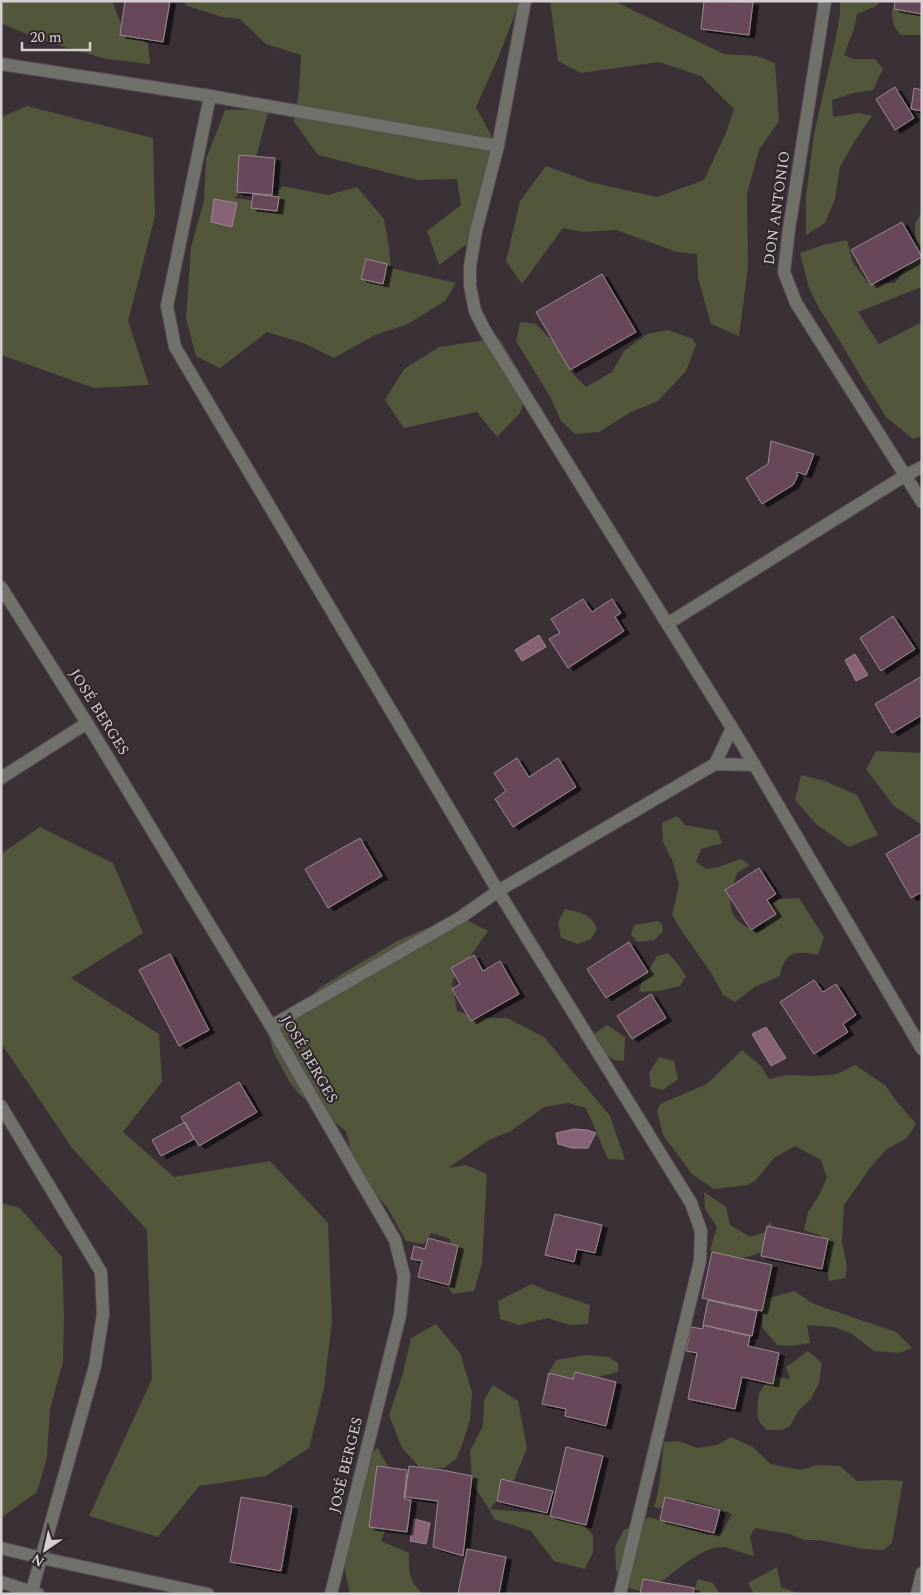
<svg xmlns="http://www.w3.org/2000/svg" width="923" height="1595" viewBox="0 0 923 1595" font-family="Spectral,serif">
  <style>
    .green { fill: #52563b }
    .water { fill: #886378; stroke: #a08493 }
    .building { fill: #69465a; stroke: #988b92; filter: url(#shadow) }
    .lines { fill: none; stroke-linecap: round; stroke-linejoin: round }
    .minor-casing { stroke: #564d52; stroke-width: 14 }
    .minor { stroke: #70716b; stroke-width: 12 }
    .labels { text-anchor: middle; dominant-baseline: central; stroke-width: 4; stroke-linejoin: round; paint-order: stroke }
    .street-label { font-size: 15px; fill: #d7d0d3; stroke: #30262c }
  </style>
  <defs>
    <filter id="shadow"><feDropShadow dx="5.5" dy="3" stdDeviation="0" flood-color="#0009"/></filter>
  </defs>
  <rect width="100%" height="100%" fill="#3a3036"/>
  <!-- green -->
  <path class="green" d="M 1,1 L 112,1 L 122,26 L 148,44 L 150,64 L 106,59 L 38,39 L 1,23 Z
    M 185,1 L 520,1 L 498,58 L 476,107 L 495,143 L 467,244 L 439,265 L 427,231 L 461,205 L 457,179 L 417,180 L 318,155 L 294,122 L 299,89 L 301,55 L 266,44 L 240,19 L 222,17 L 185,5 Z
    M 550,1 L 614,1 L 724,54 L 757,56 L 775,63 L 779,121 L 759,150 L 747,194 L 748,267 L 739,336 L 711,324 L 698,278 L 697,254 L 677,252 L 616,230 L 582,232 L 563,228 L 522,284 L 506,261 L 520,201 L 546,166 L 590,182 L 657,197 L 704,180 L 726,133 L 734,109 L 701,76 L 659,62 L 581,73 L 558,61 Z
    M 840,1 L 881,1 L 876,6 L 857,14 L 854,29 L 844,55 L 853,59 L 875,59 L 883,69 L 873,90 L 854,93 L 832,100 L 833,117 L 859,113 L 872,116 L 856,139 L 840,167 L 835,199 L 825,223 L 806,235 L 806,196 L 814,134 L 836,37 L 840,14 Z
    M 902,6 L 922,10 L 921,35 L 901,35 C 893,27 892,20 892,10 Z
    M 27,106 L 153,138 L 155,216 L 128,321 L 149,385 L 94,388 L 4,356 L 1,357 L 1,117 Z
    M 269,109 L 250,179 L 235,198 L 267,202 L 283,186 L 328,195 L 357,187 L 384,219 L 389,247 L 391,268 L 456,283 L 445,301 L 408,324 L 375,335 L 334,358 L 306,344 L 267,332 L 220,368 L 196,356 L 186,319 L 191,247 L 204,201 L 206,159 L 225,110 Z
    M 922,212 L 922,287 L 858,312 L 879,344 L 922,322 L 922,436 L 913,439 L 886,417 L 861,377 L 841,343 L 819,308 L 809,288 L 800,253 L 823,245 L 847,240 L 853,263 L 869,284 L 895,283 L 916,256 L 915,223 Z
    M 520,322 L 536,324 L 561,350 L 572,373 L 586,387 L 612,372 L 624,351 L 647,334 L 668,330 L 693,339 L 696,345 L 686,371 L 658,401 L 631,412 L 599,432 L 575,434 L 561,421 L 551,398 L 516,341 Z
    M 499,338 L 529,388 L 520,413 L 497,437 L 477,412 L 404,428 L 385,400 L 404,369 L 439,347 Z
    M 876,751 L 922,753 L 922,825 L 894,806 L 866,769 Z
    M 801,775 L 825,781 L 857,795 L 878,835 L 849,847 L 817,825 L 795,800 Z
    M 677,816 L 685,825 L 718,831 L 722,843 L 701,849 L 696,862 L 706,869 L 718,867 L 741,859 L 750,865 L 737,873 C 732,888 725,906 737,920 C 741,924 748,928 754,932 L 764,929 L 771,905 L 779,899 L 799,898 L 824,937 L 818,955 C 796,950 784,952 780,976 L 755,987 L 735,1002 L 723,995 L 712,974 L 683,933 L 672,915 L 679,885 L 673,862 L 663,842 L 662,823 Z
    M 40,827 L 113,863 L 143,933 L 71,978 L 159,1034 L 162,1082 L 123,1132 L 174,1177 L 270,1161 L 328,1223 L 332,1321 L 324,1388 L 309,1448 L 266,1476 L 199,1486 L 158,1537 L 89,1516 L 152,1379 L 147,1230 L 72,1148 L 1,1043 L 1,854 Z
    M 565,909 C 581,913 591,913 597,929 L 591,939 L 578,944 L 561,938 L 558,922 Z
    M 461,917 L 488,931 L 452,982 L 457,1011 L 479,1018 L 507,1018 L 544,1037 L 610,1116 L 625,1160 L 608,1159 L 586,1108 L 568,1103 L 544,1107 L 511,1131 L 489,1140 L 448,1168 L 466,1165 L 487,1174 L 482,1263 L 474,1291 L 453,1294 L 435,1271 L 454,1256 L 450,1239 L 431,1233 L 424,1244 L 406,1241 L 387,1207 L 356,1172 L 346,1131 L 300,1095 L 290,1083 L 273,1051 L 269,1036 L 293,1015 L 319,988 L 357,965 L 399,940 L 432,926 Z
    M 658,921 L 662,925 L 663,932 L 654,940 L 638,942 L 631,935 L 634,925 Z
    M 668,953 L 677,963 L 686,976 L 680,986 L 659,991 L 639,992 L 643,975 L 650,968 L 657,956 Z
    M 607,1025 L 625,1037 L 624,1061 L 614,1060 L 594,1044 L 594,1034 Z
    M 742,1050 L 761,1066 L 769,1079 L 786,1075 L 816,1076 L 837,1074 L 855,1065 L 885,1085 L 898,1103 L 916,1124 L 907,1138 L 887,1149 L 870,1168 L 844,1205 L 842,1241 L 847,1267 L 845,1278 L 829,1281 L 826,1262 L 830,1245 L 821,1236 L 804,1230 L 808,1212 L 818,1197 L 827,1178 L 821,1160 L 795,1146 L 774,1158 L 755,1181 L 747,1185 L 714,1189 L 692,1174 L 663,1135 L 657,1111 L 660,1104 L 707,1084 Z
    M 659,1057 L 674,1061 L 678,1079 L 663,1090 L 651,1087 L 649,1073 Z
    M 704,1192 L 726,1207 L 730,1225 L 750,1237 L 765,1232 L 770,1221 L 773,1230 L 762,1252 L 747,1257 L 724,1260 L 710,1250 L 717,1227 L 705,1209 Z
    M 1,1203 L 20,1208 L 62,1257 L 64,1313 L 63,1362 L 50,1409 L 47,1457 L 37,1492 L 1,1518 Z
    M 532,1284 L 548,1291 L 590,1305 L 588,1324 L 569,1325 L 548,1318 L 519,1325 L 500,1319 L 498,1301 Z
    M 794,1291 L 814,1304 L 896,1332 L 912,1348 L 899,1353 L 874,1351 L 852,1334 L 834,1327 L 807,1325 L 810,1343 L 791,1346 L 777,1345 L 762,1327 L 763,1300 Z
    M 436,1324 L 460,1353 L 472,1392 L 470,1420 L 463,1442 L 457,1458 L 444,1468 L 420,1468 L 402,1448 L 389,1415 L 403,1373 L 411,1338 Z
    M 808,1351 L 822,1363 L 819,1383 L 811,1399 L 799,1410 L 790,1426 L 781,1430 L 766,1430 L 759,1421 L 757,1412 L 759,1393 L 771,1376 L 790,1379 L 786,1367 Z
    M 586,1355 L 609,1357 L 618,1363 L 618,1372 C 591,1379 575,1383 547,1375 L 556,1360 Z
    M 493,1385 L 518,1401 L 527,1448 L 515,1478 L 490,1509 L 559,1515 L 579,1521 L 593,1535 L 593,1552 L 585,1569 L 554,1561 L 531,1531 L 494,1519 L 489,1509 L 472,1483 L 470,1451 L 483,1426 L 484,1400 Z
    M 731,1437 L 753,1447 L 770,1464 L 801,1470 L 817,1465 L 840,1466 L 857,1481 L 889,1480 L 903,1481 L 892,1543 L 883,1550 L 863,1549 L 820,1540 L 804,1540 L 790,1534 L 755,1528 L 750,1536 L 754,1556 C 744,1554 731,1548 723,1547 C 703,1546 677,1570 661,1582 L 643,1579 L 640,1591 L 622,1586 L 616,1569 L 615,1547 L 624,1530 L 649,1517 L 708,1535 L 722,1533 L 732,1514 L 715,1507 L 687,1500 L 666,1509 L 654,1507 C 661,1486 661,1464 664,1442 L 679,1441 L 697,1448 L 717,1445 Z
    M 377,1447 L 401,1490 L 381,1541 L 409,1553 C 409,1570 408,1583 424,1594 L 350,1594 L 341,1553 L 361,1471 Z
    M 777,1567 L 781,1587 L 800,1594 L 754,1594 L 748,1583 Z
    M 698,1579 L 713,1583 L 720,1594 L 693,1594 Z"/>
  <!-- water -->
  <path class="water" d="M 214,199 L 237,203 L 232,227 L 211,222 Z
    M 539,635 L 546,647 L 522,661 L 515,650 Z
    M 855,654 L 868,675 L 856,681 L 845,660 Z
    M 766,1027 L 786,1058 L 771,1066 L 752,1034 Z
    M 574,1129 L 587,1130 L 596,1133 L 588,1148 L 572,1148 L 558,1144 L 556,1133 Z
    M 414,1519 L 430,1523 L 426,1544 L 410,1541 Z"/>
  <!-- building -->
  <path class="building" d="M 125,1 L 170,1 L 163,42 L 120,35 Z
    M 704,1 L 753,2 L 749,35 L 701,29 Z
    M 895,1 L 922,1 L 922,14 L 894,9 Z
    M 895,87 L 914,118 L 895,130 L 876,99 Z
    M 914,88 L 922,90 L 922,111 L 911,109 Z
    M 239,155 L 275,158 L 272,195 L 237,192 Z
    M 253,194 L 279,197 L 277,211 L 251,208 Z
    M 902,222 L 922,257 L 871,285 L 851,250 Z
    M 366,259 L 387,264 L 383,284 L 361,279 Z
    M 602,274 L 636,332 L 570,370 L 536,312 Z
    M 771,441 L 814,454 L 806,475 L 797,472 L 796,474 L 798,475 L 793,485 L 762,504 L 746,478 L 768,464 Z
    M 583,599 L 592,612 L 612,599 L 621,613 L 615,617 L 624,631 L 568,668 L 549,639 L 560,633 L 551,619 Z
    M 893,616 L 915,649 L 881,671 L 860,638 Z
    M 922,676 L 922,715 L 892,733 L 875,704 Z
    M 517,758 L 529,777 L 558,758 L 576,787 L 513,827 L 495,799 L 506,791 L 494,773 Z
    M 922,833 L 922,892 L 911,898 L 886,854 Z
    M 360,838 L 382,876 L 328,908 L 305,869 Z
    M 759,868 L 776,894 L 767,900 L 776,914 L 751,930 L 725,890 Z
    M 629,942 L 648,972 L 606,998 L 587,969 Z
    M 170,954 L 209,1030 L 179,1046 L 139,970 Z
    M 474,955 L 483,971 L 500,961 L 519,994 L 471,1021 L 452,989 L 460,984 L 451,968 Z
    M 814,980 L 823,992 L 836,984 L 856,1015 L 843,1024 L 848,1032 L 814,1054 L 780,1002 Z
    M 651,994 L 666,1018 L 632,1039 L 617,1016 Z
    M 239,1082 L 257,1112 L 199,1146 L 181,1117 Z
    M 185,1122 L 194,1139 L 161,1156 L 152,1140 Z
    M 555,1214 L 602,1225 L 595,1253 L 577,1249 L 574,1262 L 545,1255 Z
    M 767,1226 L 828,1239 L 822,1269 L 761,1256 Z
    M 428,1238 L 458,1246 L 449,1285 L 418,1277 L 422,1261 L 411,1259 L 414,1246 L 425,1249 Z
    M 712,1252 L 772,1265 L 762,1311 L 702,1298 Z
    M 708,1300 L 757,1311 L 752,1336 L 703,1325 Z
    M 703,1325 L 750,1336 L 748,1346 L 779,1353 L 773,1384 L 742,1377 L 735,1409 L 688,1399 L 697,1353 L 686,1351 L 691,1327 L 703,1329 Z
    M 575,1372 L 616,1382 L 606,1426 L 565,1416 L 566,1409 L 542,1404 L 549,1373 L 573,1379 Z
    M 566,1447 L 603,1456 L 586,1525 L 550,1516 Z
    M 377,1466 L 407,1470 L 404,1499 L 411,1500 L 407,1532 L 369,1527 Z
    M 409,1466 L 442,1470 L 472,1476 L 463,1556 L 433,1547 L 438,1501 L 405,1497 Z
    M 501,1479 L 553,1491 L 547,1513 L 497,1501 Z
    M 241,1497 L 292,1506 L 281,1571 L 230,1562 Z
    M 665,1497 L 720,1510 L 714,1533 L 660,1520 Z
    M 467,1549 L 506,1557 L 499,1594 L 458,1594 Z
    M 643,1579 L 694,1588 L 693,1594 L 640,1594 Z"/>
  <g class="lines">
    <!-- minor casing -->
    <g class="minor-casing">
      <path id="minor" d="M 525,1 L 498,146 L 476,231 L 470,266 L 470,286 L 475,311 L 484,329 L 742,744 L 922,1049
        M 825,1 L 789,229 L 784,272 L 796,303 L 922,502
        M 1,64 L 210,96 L 498,146
        M 210,96 L 167,306 L 175,347 L 498,891 L 691,1203 L 701,1231 L 700,1261 L 620,1594
        M 1,587 L 87,723 L 271,1026 L 395,1240 L 404,1276 L 400,1315 L 331,1594
        M 667,624 L 906,475 L 922,467
        M 715,764 L 732,728
        M 1,778 L 87,723
        M 271,1026 L 461,917 L 498,891 L 715,764 L 755,765
        M 1,1106 L 101,1272 L 103,1314 L 95,1366 L 31,1594
        M 1,1548 L 42,1558 L 208,1594
        M 1,1582 L 38,1594
        M 917,1594 L 922,1573"/>
    </g>
    <!-- minor -->
    <use href="#minor" class="minor"/>
  </g>
  <g class="labels">
    <!-- street labels -->
    <g class="street-label">
      <text transform="translate(777 208) rotate(-82)">DON ANTONIO</text>
      <text transform="translate(99 712) rotate(58)">JOSÉ BERGES</text>
      <text transform="translate(309 1059) rotate(60)">JOSÉ BERGES</text>
      <text transform="translate(346 1465) rotate(-76)">JOSÉ BERGES</text>
    </g>
  </g>
  <!-- border -->
  <rect width="923" height="1595" fill="none" stroke="#d7d0d3" stroke-width="5"/>
  <!-- north arrow -->
  <g transform="translate(45 1550) rotate(214)" stroke="#30262c" stroke-width="4" paint-order="stroke">
  <path d="M0-4L9 19L0 12L-9 19Z" fill="#d7d0d3"/>
  <text y="-8" font-size="14" font-weight="bold" text-anchor="middle" fill="#d7d0d3">N</text>
  </g>
  <!-- scale -->
  <path d="M22 42v8h68v-8" fill="none" stroke="#d7d0d3" stroke-width="2.5"/>
  <text x="30" y="42" font-size="15" fill="#d7d0d3" stroke="#30262c" stroke-width="4" paint-order="stroke">20 m</text>
</svg>
